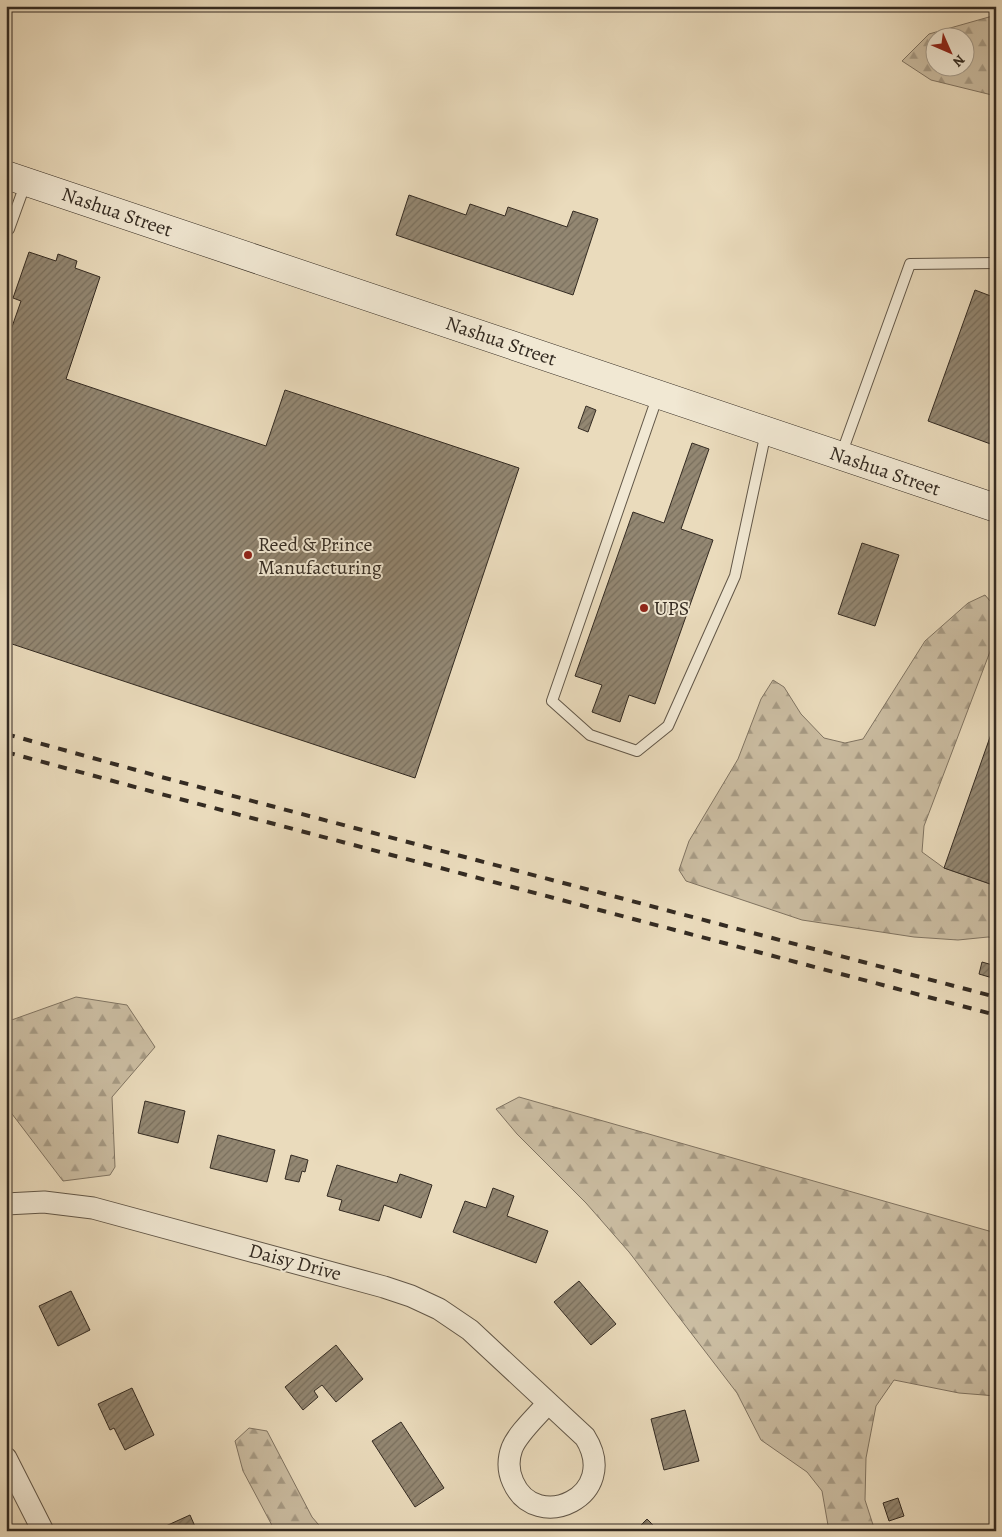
<svg xmlns="http://www.w3.org/2000/svg" width="1002" height="1537" viewBox="0 0 1002 1537" font-family="Alegreya,serif">
  <style>
    .forest { fill: url(#forest-firs); stroke: #807462; fill-rule: evenodd }
    .building { fill: url(#building-hatch); stroke: #342b22 }
    .lines { fill: none; stroke-linecap: round; stroke-linejoin: round }
    .lane-casing { stroke: #625748; stroke-width: 12 }
    .street-casing { stroke: #625748; stroke-width: 23 }
    .secondary-casing { stroke: #342b22; stroke-width: 29 }
    .lane { stroke: #f1e8d3; stroke-width: 10 }
    .street { stroke: #f1e8d3; stroke-width: 21 }
    .secondary { stroke: #f1e8d3; stroke-width: 28 }
    .rail { stroke: #342b22; stroke-width: 4; stroke-dasharray: 9 9; stroke-linecap: butt }
    .poi-dot { fill: #8f2418; stroke: #f1e8d3; stroke-width: 2 }
    .labels { text-anchor: middle; dominant-baseline: central; stroke-width: 4; stroke-linejoin: round; paint-order: stroke }
    .street-label { font-size: 20px; fill: #342b22; stroke: #f1e8d3 }
    .poi-label { font-size: 20px; fill: #342b22; stroke: #f1e8d3; text-anchor: start }
  </style>
  <defs>
    <pattern id="forest-firs" width="22" height="20" patternUnits="userSpaceOnUse" patternTransform="scale(1.25)"><rect width="22" height="20" fill="#cbbda2"/><path d="M5 1l3.5 6h-7zM16 11l3.5 6h-7z" fill="#a69a84"/></pattern>
    <pattern id="building-hatch" width="6" height="6" patternUnits="userSpaceOnUse" patternTransform="scale(1.25)"><rect width="6" height="6" fill="#938772"/><path d="M-1 1l2-2M0 6l6-6M5 7l2-2" fill="none" stroke="#796f5d"/></pattern>
  </defs>
  <rect width="100%" height="100%" fill="#eadbbc"/>
  <filter id="stains"><feTurbulence type="fractalNoise" baseFrequency=".004" numOctaves="4"/><feColorMatrix values="0 0 0 0 .2 0 0 0 0 .09 0 0 0 0 .02 0 0 0 .5 -.17"/></filter>
  <radialGradient id="worn" r=".72"><stop offset=".6" stop-color="#630" stop-opacity="0"/><stop offset="1" stop-color="#630" stop-opacity=".3"/></radialGradient>
  <!-- forest -->
  <path class="forest" d="M 996,15 L 996,96 L 931,80 L 902,61 L 929,34 ZM 934,38 L 964,38 L 964,68 L 934,68 Z
    M 985,595 L 996,608 L 996,629 L 991,649 L 924,826 L 922,852 L 944,868 L 996,886 L 996,938 L 988,937 L 958,940 L 914,937 L 802,920 L 686,881 L 679,870 L 689,841 L 738,759 L 761,699 L 773,680 L 784,687 L 801,714 L 824,738 L 845,743 L 863,739 L 925,641 L 968,603 Z
    M 76,997 L 127,1005 L 155,1047 L 112,1097 L 115,1167 L 110,1175 L 63,1181 L 6,1106 L 6,1022 Z
    M 519,1097 L 996,1233 L 996,1396 L 959,1393 L 894,1380 L 876,1406 L 866,1458 L 865,1500 L 875,1531 L 829,1531 L 822,1491 L 807,1472 L 761,1440 L 737,1393 L 629,1252 L 586,1203 L 517,1134 L 496,1109 Z
    M 249,1428 L 267,1431 L 312,1517 L 324,1531 L 275,1531 L 243,1471 L 235,1441 Z"/>
  <!-- building -->
  <path class="building" d="M 409,195 L 466,215 L 470,204 L 505,216 L 508,207 L 567,227 L 573,211 L 598,219 L 573,295 L 396,235 Z
    M 29,252 L 56,261 L 58,254 L 77,261 L 75,268 L 100,277 L 66,379 L 266,446 L 285,390 L 519,468 L 415,778 L 6,642 L 6,344 L 21,301 L 13,298 Z
    M 975,290 L 996,298 L 996,390 L 992,401 L 996,403 L 996,446 L 928,421 Z
    M 586,406 L 596,410 L 588,432 L 578,428 Z
    M 692,443 L 709,449 L 681,529 L 713,540 L 655,704 L 629,695 L 620,722 L 592,712 L 602,685 L 575,676 L 633,512 L 664,523 Z
    M 862,543 L 899,555 L 875,626 L 838,614 Z
    M 996,720 L 996,886 L 944,868 Z
    M 982,962 L 996,966 L 996,979 L 979,974 Z
    M 145,1101 L 185,1111 L 178,1143 L 138,1133 Z
    M 218,1135 L 275,1150 L 267,1182 L 210,1168 Z
    M 291,1155 L 308,1160 L 305,1172 L 302,1171 L 299,1182 L 285,1179 Z
    M 337,1165 L 397,1183 L 400,1174 L 432,1185 L 421,1218 L 384,1205 L 379,1221 L 339,1210 L 342,1200 L 327,1196 Z
    M 493,1188 L 514,1196 L 507,1216 L 548,1231 L 536,1263 L 453,1232 L 465,1201 L 486,1208 Z
    M 579,1281 L 616,1324 L 591,1345 L 554,1302 Z
    M 71,1291 L 90,1330 L 58,1346 L 39,1306 Z
    M 336,1345 L 363,1379 L 336,1402 L 322,1385 L 314,1391 L 318,1397 L 303,1410 L 285,1387 Z
    M 132,1388 L 154,1435 L 125,1450 L 114,1428 L 110,1430 L 98,1404 Z
    M 685,1410 L 699,1461 L 664,1470 L 651,1419 Z
    M 401,1422 L 444,1488 L 415,1507 L 372,1441 Z
    M 898,1498 L 904,1516 L 889,1521 L 883,1503 Z
    M 190,1515 L 197,1531 L 158,1531 L 157,1530 Z
    M 647,1519 L 659,1531 L 635,1531 Z"/>
  <g class="lines">
    <!-- lane casing -->
    <g class="lane-casing">
      <path id="lane" d="M 6,232 L 9,229 L 26,182
        M 658,395 L 552,701 L 590,735 L 637,751 L 668,726 L 735,576 L 766,432
        M 841,455 L 910,264 L 996,263"/>
    </g>
    <!-- street casing -->
    <g class="street-casing">
      <path id="street" d="M 6,1204 L 44,1202 L 93,1208 L 384,1287 L 411,1296 L 439,1309 L 470,1330 L 585,1437 C 622,1496 536,1535 513,1482 C 508,1471 508,1459 512,1448 C 518,1433 537,1416 548,1403
        M 6,1458 L 43,1531"/>
    </g>
    <!-- secondary casing -->
    <g class="secondary-casing">
      <path id="secondary" d="M 6,175 L 996,508"/>
    </g>
    <!-- lane -->
    <use href="#lane" class="lane"/>
    <!-- street -->
    <use href="#street" class="street"/>
    <!-- secondary -->
    <use href="#secondary" class="secondary"/>
    <!-- rail -->
    <path class="rail" d="M 6,734 L 165,778 L 996,997
      M 6,752 L 161,794 L 996,1015"/>
  </g>
  <!-- markers -->
  <g class="poi-dot">
    <circle cx="248" cy="555" r="5"/>
    <circle cx="644" cy="608" r="5"/>
  </g>
  <g class="labels">
    <!-- street labels -->
    <g class="street-label">
      <text transform="translate(117 212) rotate(19)">Nashua Street</text>
      <text transform="translate(501 341) rotate(19)">Nashua Street</text>
      <text transform="translate(885 471) rotate(19)">Nashua Street</text>
      <text transform="translate(295 1262) rotate(15)">Daisy Drive</text>
    </g>
    <!-- poi labels -->
    <g class="poi-label">
      <text x="258" y="544">Reed &amp; Prince<tspan x="258" dy="23">Manufacturing</tspan></text>
      <text x="654" y="608">UPS</text>
    </g>
  </g>
  <!-- margin -->
  <rect width="1002" height="1537" fill="none" stroke="#eadbbc" stroke-width="25"/>
  <rect x="8" y="8" width="987" height="1522" fill="none" stroke="#342b22" stroke-width="2.5"/>
  <rect x="12" y="12" width="977" height="1512" fill="none" stroke="#342b22"/>
  <!-- north arrow -->
  <g transform="translate(950 52) rotate(135)"><circle r="24" fill="#f1e8d3" stroke="#a59c8c"/>
  <path d="M0-4L9 19L0 12L-9 19Z" fill="#8f2418"/>
  <text y="-8" font-size="14" font-weight="bold" text-anchor="middle" fill="#342b22">N</text>
  </g>
  <rect width="100%" height="100%" filter="url(#stains)"/>
  <rect width="100%" height="100%" fill="url(#worn)"/>
</svg>
